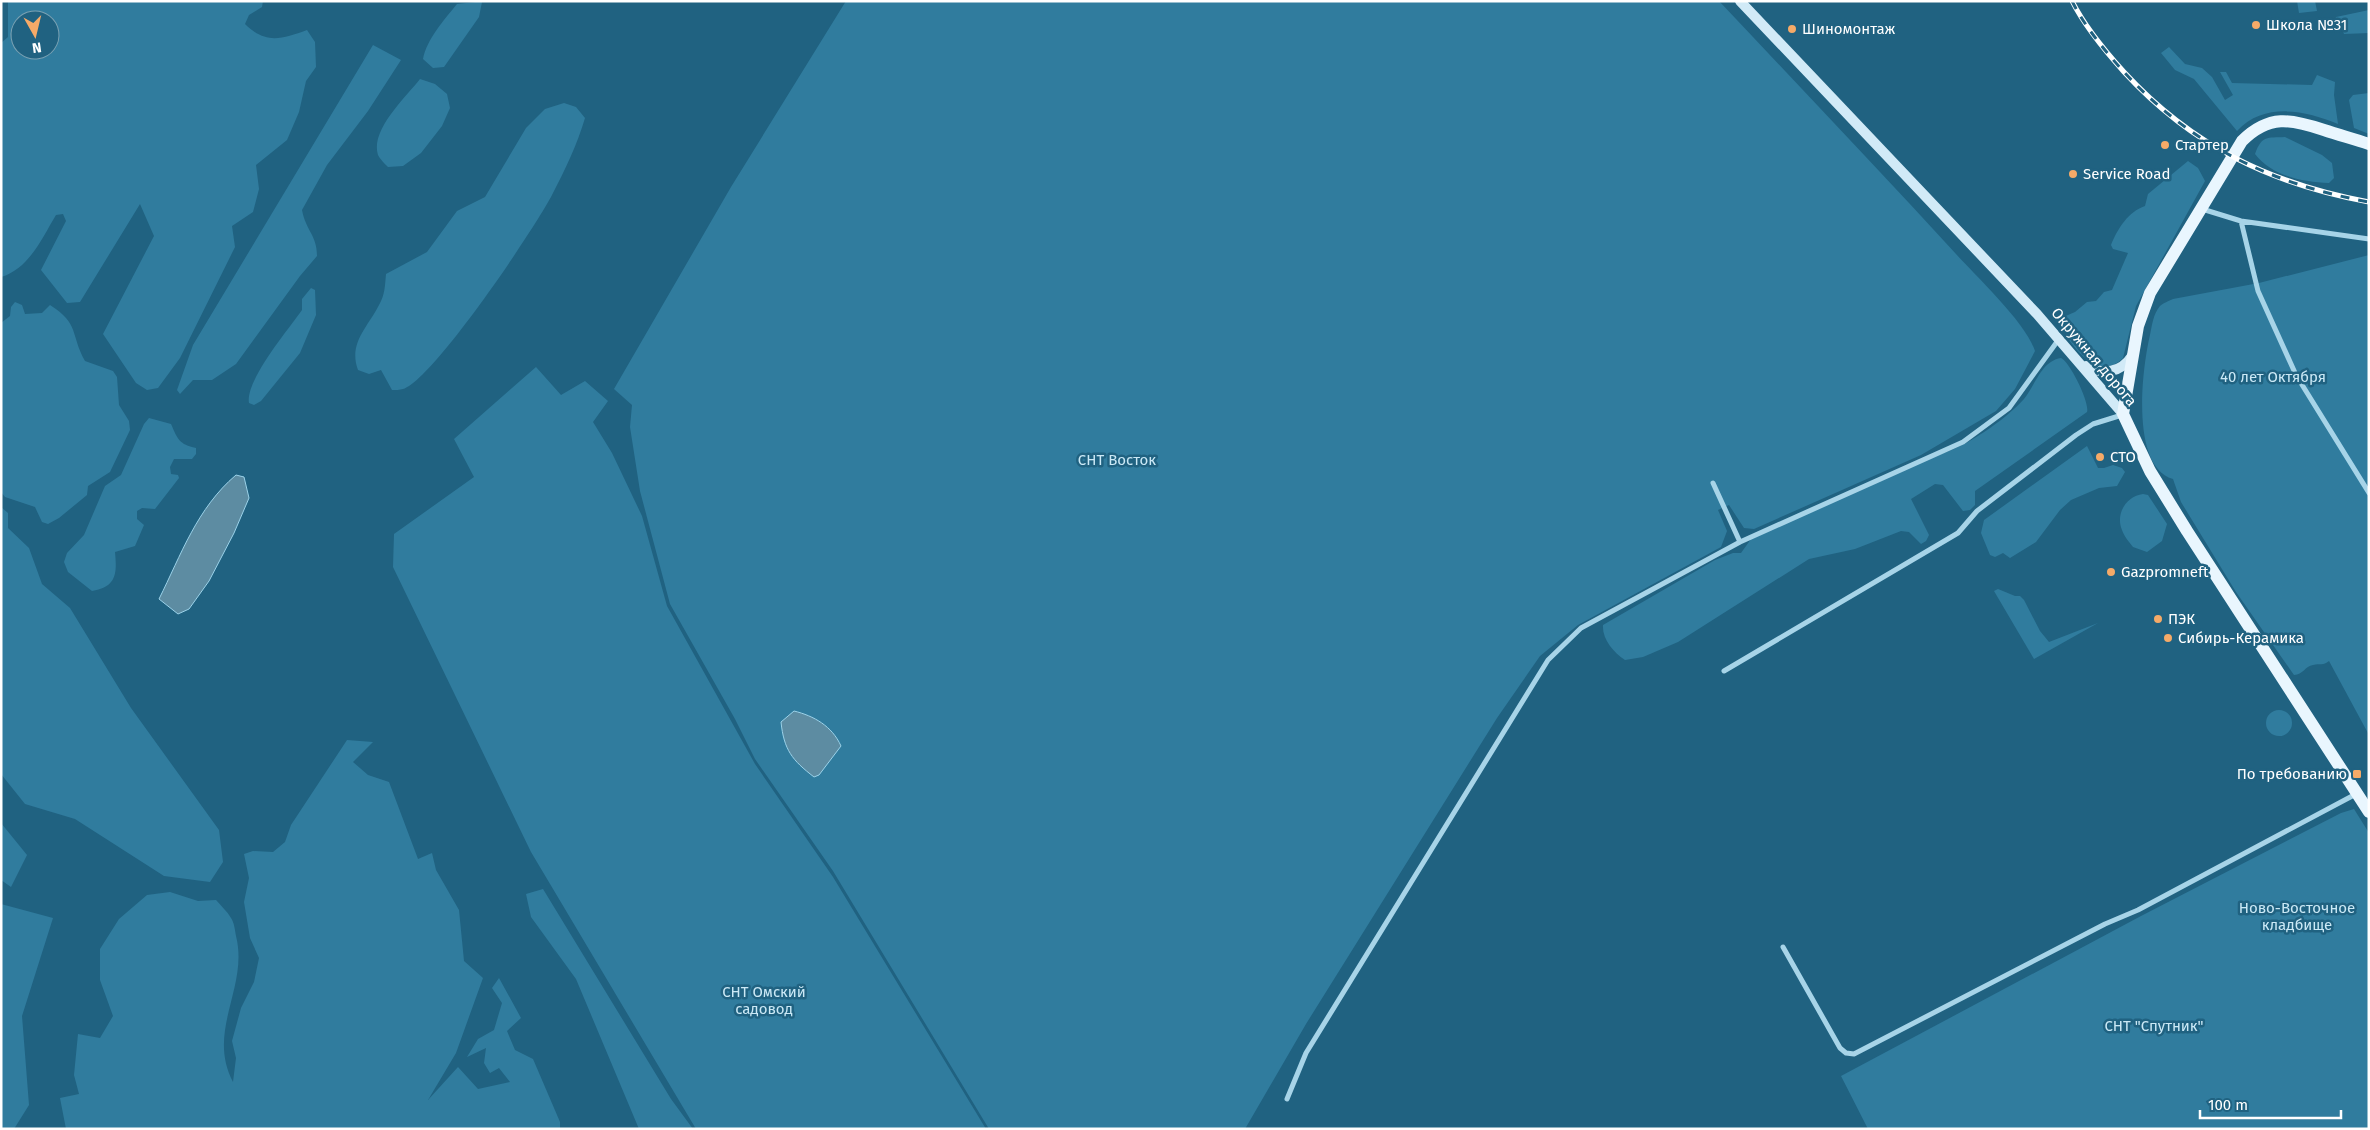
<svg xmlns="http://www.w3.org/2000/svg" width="2370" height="1130" viewBox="0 0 2370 1130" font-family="'Fira Sans',sans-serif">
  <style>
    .green { fill: #307c9e; fill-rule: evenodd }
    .water { fill: #5d8ca2; stroke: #9bd2e9 }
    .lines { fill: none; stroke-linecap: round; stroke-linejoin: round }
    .street { stroke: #a7d4e8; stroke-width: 5 }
    .secondary { stroke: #d1eaf7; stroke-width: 10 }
    .primary { stroke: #e9f6fe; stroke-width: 12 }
    .rail-casing { stroke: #fff; stroke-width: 5 }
    .rail { stroke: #206281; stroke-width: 3; stroke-dasharray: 9; stroke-linecap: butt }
    .poi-dot { fill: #f5aa68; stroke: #206281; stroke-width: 2 }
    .labels { text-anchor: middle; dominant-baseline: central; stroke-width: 5; stroke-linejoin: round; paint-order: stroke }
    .poi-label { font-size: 15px; fill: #fff; stroke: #206281; text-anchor: start }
    .street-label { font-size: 15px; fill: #fff; stroke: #206281 }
    .park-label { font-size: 15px; fill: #cbe9f6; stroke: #206281 }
  </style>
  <rect width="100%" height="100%" fill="#206281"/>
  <!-- green -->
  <path class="green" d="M 8,1 L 263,1 L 262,7 L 249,15 L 245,24 C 266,45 282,39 307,30 L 315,42 L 316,67 L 306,81 L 299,112 L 287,140 L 256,165 L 259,189 L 253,212 L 232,226 L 235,247 L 180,358 L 158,388 L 147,390 L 136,383 L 103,334 L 154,236 L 140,204 L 80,302 L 67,303 L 41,270 L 66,221 L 63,214 L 56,215 C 42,238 29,269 1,277 L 1,43 L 8,37 ZM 20,20 L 50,20 L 50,50 L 20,50 Z
    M 846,1 L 1719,1 C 1798,85 1878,169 1956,254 C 1977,277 2026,323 2035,351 L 2015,389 L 1996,411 L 1921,455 L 1754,529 L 1744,528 L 1729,505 L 1718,510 L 1727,531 L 1721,547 L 1578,625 L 1540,656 L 1497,718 L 1306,1024 L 1245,1129 L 989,1129 L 833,871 L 755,759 L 735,719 L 670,604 L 640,491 L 630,427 L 632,405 L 614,389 L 731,187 Z
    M 2297,1 L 2315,1 L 2317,11 L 2299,13 Z
    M 475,2 L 482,2 L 479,17 L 444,67 L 433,68 L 423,59 C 427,39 444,20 457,4 Z
    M 2369,10 L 2369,33 L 2344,34 L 2340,23 L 2335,20 L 2336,17 Z
    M 373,45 L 401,60 L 368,111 L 327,165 L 302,210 C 306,231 317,235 317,256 L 300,276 L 236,364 L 212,380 L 193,380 L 180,394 L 177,390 L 193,345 Z
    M 2169,47 L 2185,64 L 2202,68 L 2212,77 L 2225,100 L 2233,95 L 2220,72 L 2226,72 L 2232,83 L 2312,85 L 2317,75 L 2335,82 L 2334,95 L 2338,124 C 2305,110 2264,102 2237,131 L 2194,79 L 2175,70 L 2161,53 Z
    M 420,79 L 435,84 L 447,94 L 450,108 L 442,126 L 421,153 L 403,166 L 388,167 C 385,164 380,159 378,155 C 370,130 406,97 420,79 Z
    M 2369,93 L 2369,134 L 2354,128 L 2349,100 L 2353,95 Z
    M 564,103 L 576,107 L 585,118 C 577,145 565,170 552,195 C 535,228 433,380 403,389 C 400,390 395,390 392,390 L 381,370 L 369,374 L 358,370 C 348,343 368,327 379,305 C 385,295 385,285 386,274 L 427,252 L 457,211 L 485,197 L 526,128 L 545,109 Z
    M 2285,137 L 2322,155 L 2332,163 L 2334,178 L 2329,183 C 2302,182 2272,176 2255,154 C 2262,135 2267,138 2285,137 Z
    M 2188,161 L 2198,168 L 2205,181 L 2136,306 L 2123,358 C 2116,365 2108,368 2098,366 C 2085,363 2058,331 2061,318 L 2075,312 L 2087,302 L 2096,301 L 2104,292 L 2112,290 L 2128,253 L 2113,249 L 2111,245 C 2118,228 2128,212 2145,206 L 2148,194 Z
    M 2369,255 L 2369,735 L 2329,661 C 2323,666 2320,663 2313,665 C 2305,666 2303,675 2294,675 L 2236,592 L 2181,502 L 2173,479 C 2130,467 2142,368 2150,335 C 2152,326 2153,314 2160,306 C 2163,303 2169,301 2173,299 L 2259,283 Z
    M 311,288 L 315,290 L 316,315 L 300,353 L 261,401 L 254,405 L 249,403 C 245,381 288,330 302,310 L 302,299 Z
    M 15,302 L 22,305 L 25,314 L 42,313 L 50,305 C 80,324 70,334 85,361 L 113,371 L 117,377 L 119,405 L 129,421 L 130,430 L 110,472 L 88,486 L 87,495 L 59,518 L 48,524 L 42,522 L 35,507 L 5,497 L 1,492 L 1,323 L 10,316 L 11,307 Z
    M 2061,358 C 2070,362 2090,403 2087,412 L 1975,491 L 1975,505 L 1970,510 L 1963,511 L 1943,485 L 1935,484 L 1911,499 L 1929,535 L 1926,541 L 1921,544 L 1909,532 L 1901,531 L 1855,549 L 1809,559 L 1678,642 L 1643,657 L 1625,660 C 1613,652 1602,639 1603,625 L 1715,560 L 1733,553 L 1741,553 L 1751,539 L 1937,455 C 1965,448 2005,420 2024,399 C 2035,386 2041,361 2061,358 Z
    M 536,367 L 561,395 L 585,381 L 608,401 L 593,422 L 612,453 L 642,516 L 667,606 L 755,764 L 833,877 L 986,1129 L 696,1129 L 531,852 L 393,567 L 394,534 L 474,477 L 454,439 Z
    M 149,418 L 171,424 C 178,440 179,444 196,448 L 196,454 L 192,459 L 174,459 L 170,467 L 171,474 L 178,475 L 179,478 L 155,509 L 142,508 L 137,511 L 137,519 L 144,525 L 135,546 L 115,552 C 117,573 117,587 92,591 L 68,572 L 64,562 L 67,553 L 84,535 L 105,486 L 121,475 L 144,424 Z
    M 2087,446 L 2098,468 L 2104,468 L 2113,465 L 2122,468 L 2125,472 L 2117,486 L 2099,488 L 2071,500 L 2060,510 L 2036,542 L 2010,558 L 2003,553 L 1995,557 L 1990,555 L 1981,533 L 1984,520 Z
    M 2143,494 L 2148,495 L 2167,524 L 2162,541 L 2147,552 L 2133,547 C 2129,542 2124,536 2122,530 C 2115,513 2127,496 2143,494 Z
    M 1,507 L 8,513 L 8,528 L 29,548 L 42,584 L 70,608 L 131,708 L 219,830 L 223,862 L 210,882 L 164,876 L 75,819 L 25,804 L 1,774 Z
    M 1998,589 L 2015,596 L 2020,596 L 2024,600 L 2040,631 L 2049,642 L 2098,623 L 2034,659 L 1994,591 Z
    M2266 723a13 13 0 1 1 26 0a13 13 0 1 1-26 0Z
    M 347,740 L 373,742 L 353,762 L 368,775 L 389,782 L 418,859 L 432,853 L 436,870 L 459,910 L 464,961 L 483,978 L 456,1053 L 428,1100 L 458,1067 L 478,1089 L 510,1082 L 499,1068 L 490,1073 L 484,1063 L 486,1048 L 467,1057 L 478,1039 L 494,1030 L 502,1003 L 492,988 L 499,978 L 521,1018 L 507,1031 L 515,1050 L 533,1059 L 560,1122 L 560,1129 L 66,1129 L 60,1098 L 79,1094 L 74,1075 L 78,1034 L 100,1038 L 113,1016 L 100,980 L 100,949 L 119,919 L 147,895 L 170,892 L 198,901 L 216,900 C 221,906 227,911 231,918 C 234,922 235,930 236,936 C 249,987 206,1031 233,1082 L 236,1058 L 232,1041 L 241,1008 L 254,982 L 259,958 L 250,938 L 244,902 L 249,878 L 244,854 L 253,851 L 273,852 L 285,842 L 291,825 Z
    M 2354,809 L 2369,833 L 2369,1129 L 1868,1129 L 1841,1076 L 2141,916 L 2341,813 Z
    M 1,823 L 27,855 L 11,887 L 1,880 Z
    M 543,889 L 671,1099 L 693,1129 L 639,1129 L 576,979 L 531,917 L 526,894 Z
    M 1,904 L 53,918 L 22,1016 L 29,1105 L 14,1129 L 1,1129 Z"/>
  <!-- water -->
  <path class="water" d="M 236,475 L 244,477 L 249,498 L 234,533 L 209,581 L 189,609 L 178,614 L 159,599 C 181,555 197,508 236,475 Z
    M 794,711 C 814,716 832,726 841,746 L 819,775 L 814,777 C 792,760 784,750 781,722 Z"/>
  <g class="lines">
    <!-- street -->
    <path class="street" d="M 2202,209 L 2241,221 L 2369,239
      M 2241,221 L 2258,291 L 2296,375 L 2369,493
      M 1713,483 L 1740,542
      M 1724,671 L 1958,533 L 1977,511 L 2076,435 L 2093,424 L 2122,415
      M 1783,947 L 1840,1048 L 1846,1053 L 1854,1054 L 2105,924 L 2138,910 L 2356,794
      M 1287,1099 L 1306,1053 L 1548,660 L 1581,628 L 1740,542 L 1963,442 L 2009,408 L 2059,339"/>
    <!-- secondary -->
    <path class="secondary" d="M 1740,1 L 2037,314 L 2123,414
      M 2086,366 C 2103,375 2121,373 2132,356"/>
    <!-- primary -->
    <path class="primary" d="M 2369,144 C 2354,139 2339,135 2324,130 C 2291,119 2269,114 2242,141 L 2150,293 L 2138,326 L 2123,414 L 2150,471 L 2187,531 L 2369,812"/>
    <!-- rail casing -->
    <g class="rail-casing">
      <path id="rail" d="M 2072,1 C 2085,27 2105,51 2124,72 C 2192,146 2271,184 2369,202"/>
    </g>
    <!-- rail -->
    <use href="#rail" class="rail"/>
  </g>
  <!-- markers -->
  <g class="poi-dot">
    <circle cx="2256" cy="25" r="5"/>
    <circle cx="1792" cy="29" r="5"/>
    <circle cx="2165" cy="145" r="5"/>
    <circle cx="2073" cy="174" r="5"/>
    <circle cx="2100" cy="457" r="5"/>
    <circle cx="2111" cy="572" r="5"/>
    <circle cx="2158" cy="619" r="5"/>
    <circle cx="2168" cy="638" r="5"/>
    <rect x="2352" y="769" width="10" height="10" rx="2.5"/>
  </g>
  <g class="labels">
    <!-- poi labels -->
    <g class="poi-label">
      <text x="2266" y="25">Школа №31</text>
      <text x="1802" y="29">Шиномонтаж</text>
      <text x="2175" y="145">Стартер</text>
      <text x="2083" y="174">Service Road</text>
      <text x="2110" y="457">СТО</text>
      <text x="2121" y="572">Gazpromneft</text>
      <text x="2168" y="619">ПЭК</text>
      <text x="2178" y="638">Сибирь-Керамика</text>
      <text x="2347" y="774" text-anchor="end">По требованию</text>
    </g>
    <!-- street labels -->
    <g class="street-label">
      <text transform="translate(2094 357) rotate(50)">Окружная дорога</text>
    </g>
    <!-- park labels -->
    <g class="park-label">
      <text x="2273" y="377">40 лет Октября</text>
      <text x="1117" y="460">СНТ Восток</text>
      <text x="2297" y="908">Ново-Восточное<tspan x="2297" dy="17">кладбище</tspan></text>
      <text x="764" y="992">СНТ Омский<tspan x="764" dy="17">садовод</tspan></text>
      <text x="2154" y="1026">СНТ "Спутник"</text>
    </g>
  </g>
  <!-- border -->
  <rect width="2370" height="1130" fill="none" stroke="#ffffff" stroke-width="5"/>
  <!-- north arrow -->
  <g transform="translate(35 35) rotate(172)"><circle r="24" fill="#206281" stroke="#79a1b3"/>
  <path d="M0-4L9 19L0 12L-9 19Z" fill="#f5aa68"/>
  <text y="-8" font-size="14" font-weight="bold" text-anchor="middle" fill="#ffffff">N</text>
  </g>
  <!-- scale -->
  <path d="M2200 1110v8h141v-8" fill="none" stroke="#ffffff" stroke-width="2.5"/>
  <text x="2208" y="1110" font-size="15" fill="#ffffff" stroke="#206281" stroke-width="4" paint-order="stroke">100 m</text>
</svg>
